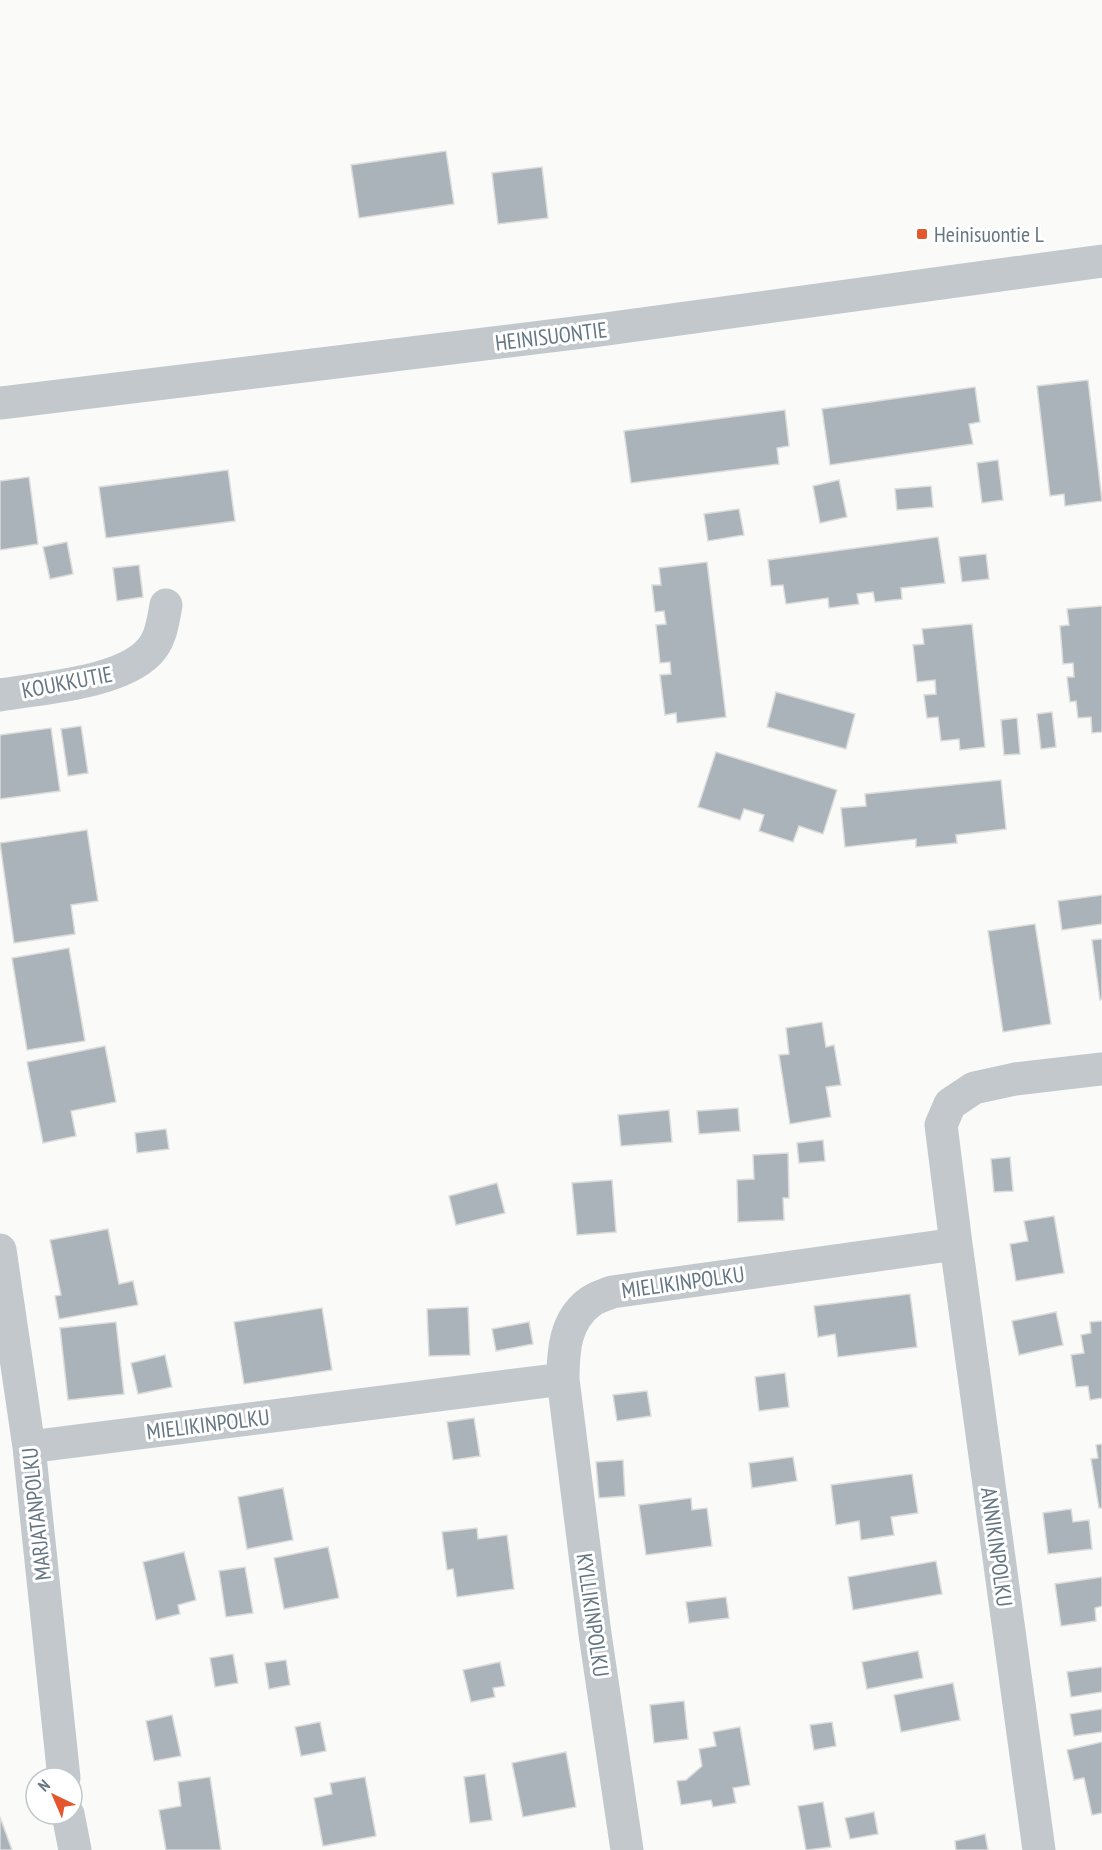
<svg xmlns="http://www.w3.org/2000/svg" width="1102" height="1850" viewBox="0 0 1102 1850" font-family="'PT Sans Narrow',sans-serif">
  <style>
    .building { fill: #aab3b9; stroke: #dcdcda; stroke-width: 1.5 }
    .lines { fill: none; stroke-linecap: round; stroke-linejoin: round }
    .minor { stroke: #c3c8cc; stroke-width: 33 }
    .poi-dot { fill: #e4572e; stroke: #fff; stroke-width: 2 }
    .labels { text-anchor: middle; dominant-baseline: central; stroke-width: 6; stroke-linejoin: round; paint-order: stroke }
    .poi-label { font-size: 22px; fill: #657683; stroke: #fff; text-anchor: start }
    .street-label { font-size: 22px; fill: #657683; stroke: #fff }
  </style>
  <rect width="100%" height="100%" fill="#fafaf8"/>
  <!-- building -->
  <path class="building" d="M 446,151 L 454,204 L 359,218 L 351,165 Z
    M 542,167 L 548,218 L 498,224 L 492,173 Z
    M 1088,380 L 1102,501 L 1065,506 L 1064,494 L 1050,496 L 1037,386 Z
    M 975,387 L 980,422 L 969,424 L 973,444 L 830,465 L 822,409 Z
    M 785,410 L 789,446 L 777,448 L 779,464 L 631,483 L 624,431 Z
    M 998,460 L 1003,500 L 982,503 L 977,463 Z
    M 228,470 L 235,521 L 106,538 L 99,487 Z
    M 29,477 L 38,544 L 0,550 L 0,481 Z
    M 839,480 L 847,517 L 820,523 L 813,486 Z
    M 931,486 L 933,507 L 897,510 L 895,489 Z
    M 739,509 L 744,535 L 708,541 L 704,514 Z
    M 938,537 L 945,583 L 901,588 L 902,599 L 875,602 L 873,592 L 857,594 L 859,604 L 829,608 L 828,598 L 786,604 L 783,585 L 771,586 L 768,560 Z
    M 67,542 L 73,574 L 50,579 L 43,547 Z
    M 986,554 L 989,579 L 962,582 L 959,557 Z
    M 707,562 L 726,717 L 677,723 L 676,713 L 665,715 L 660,675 L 671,674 L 670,662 L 660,663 L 656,625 L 666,624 L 664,611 L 655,612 L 652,585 L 661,585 L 659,568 Z
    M 139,565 L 143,597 L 117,601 L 113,568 Z
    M 1102,606 L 1102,732 L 1092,733 L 1091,717 L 1078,718 L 1076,701 L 1070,702 L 1067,677 L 1074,677 L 1073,663 L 1063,664 L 1060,626 L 1069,625 L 1067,609 Z
    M 972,624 L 985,747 L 960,750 L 959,739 L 941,741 L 938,717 L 927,718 L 924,695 L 936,694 L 935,680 L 917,682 L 913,645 L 924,644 L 922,629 Z
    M 776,692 L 855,714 L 846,749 L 767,727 Z
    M 1052,712 L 1056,747 L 1041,749 L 1037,714 Z
    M 1017,718 L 1020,754 L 1004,755 L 1001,720 Z
    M 81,726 L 88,773 L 68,776 L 61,729 Z
    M 51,728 L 60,791 L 0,799 L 0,735 Z
    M 716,752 L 837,790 L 823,834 L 799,826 L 793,842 L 759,831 L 764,815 L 744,809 L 740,820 L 698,807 Z
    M 1001,780 L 1006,829 L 956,835 L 957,843 L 916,847 L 916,839 L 845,847 L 841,808 L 866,806 L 865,794 Z
    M 87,830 L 98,901 L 71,905 L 75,934 L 14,943 L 0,843 Z
    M 1102,895 L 1102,924 L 1062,930 L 1058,901 Z
    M 1035,924 L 1051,1024 L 1003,1032 L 988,931 Z
    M 1102,939 L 1102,999 L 1100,1000 L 1092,940 Z
    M 69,948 L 85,1041 L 27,1050 L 12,958 Z
    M 822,1022 L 826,1047 L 834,1045 L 841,1085 L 826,1087 L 831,1117 L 790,1124 L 779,1055 L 789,1054 L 786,1028 Z
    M 105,1046 L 116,1102 L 71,1111 L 76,1136 L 43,1143 L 27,1062 Z
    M 738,1108 L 740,1131 L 699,1134 L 697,1111 Z
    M 669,1110 L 672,1142 L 621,1146 L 618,1115 Z
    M 166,1129 L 169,1149 L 137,1153 L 135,1133 Z
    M 823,1140 L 825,1161 L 799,1163 L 797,1143 Z
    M 788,1153 L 789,1198 L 783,1198 L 784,1220 L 738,1222 L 737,1180 L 754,1179 L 753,1155 Z
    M 1010,1157 L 1013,1191 L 994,1192 L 991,1159 Z
    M 612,1180 L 616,1232 L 577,1235 L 572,1183 Z
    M 497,1183 L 505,1213 L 456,1225 L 449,1196 Z
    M 1054,1216 L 1064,1273 L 1016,1281 L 1010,1244 L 1028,1241 L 1024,1221 Z
    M 108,1229 L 119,1284 L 133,1281 L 138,1305 L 59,1319 L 55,1296 L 61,1295 L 50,1240 Z
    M 910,1294 L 917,1347 L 838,1357 L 835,1334 L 818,1337 L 814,1306 Z
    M 468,1307 L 470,1355 L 429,1356 L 427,1309 Z
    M 322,1308 L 332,1370 L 244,1384 L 234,1322 Z
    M 1056,1312 L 1063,1345 L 1019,1355 L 1012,1321 Z
    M 1102,1321 L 1102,1398 L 1090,1400 L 1088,1386 L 1076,1387 L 1071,1355 L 1084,1353 L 1081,1335 L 1091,1333 L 1090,1322 Z
    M 116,1322 L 124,1394 L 68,1400 L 60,1328 Z
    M 529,1322 L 533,1344 L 496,1351 L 492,1329 Z
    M 165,1355 L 172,1387 L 138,1394 L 131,1363 Z
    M 785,1373 L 789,1407 L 759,1411 L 755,1377 Z
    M 647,1391 L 651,1416 L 617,1421 L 613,1395 Z
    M 474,1418 L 480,1456 L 453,1460 L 447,1422 Z
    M 1102,1444 L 1102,1508 L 1099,1508 L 1091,1459 L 1098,1458 L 1096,1445 Z
    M 793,1457 L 797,1481 L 752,1488 L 749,1463 Z
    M 623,1460 L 625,1496 L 599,1498 L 596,1462 Z
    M 912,1474 L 918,1513 L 891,1517 L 894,1535 L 861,1540 L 859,1521 L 836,1525 L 831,1485 Z
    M 283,1488 L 293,1540 L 247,1549 L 238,1497 Z
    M 691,1498 L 692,1510 L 707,1508 L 712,1546 L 646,1555 L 639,1505 Z
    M 1071,1509 L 1073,1522 L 1089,1520 L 1092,1549 L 1048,1554 L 1043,1513 Z
    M 477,1528 L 478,1539 L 507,1535 L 514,1589 L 457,1597 L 453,1569 L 447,1570 L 442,1532 Z
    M 328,1547 L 339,1598 L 284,1609 L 274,1558 Z
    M 184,1552 L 196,1600 L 178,1605 L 180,1614 L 156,1620 L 143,1562 Z
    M 936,1561 L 942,1594 L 853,1610 L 848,1577 Z
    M 245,1567 L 253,1613 L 226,1617 L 219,1571 Z
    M 1102,1577 L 1102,1606 L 1095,1608 L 1096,1621 L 1061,1626 L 1055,1584 Z
    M 726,1597 L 729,1618 L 689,1623 L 686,1602 Z
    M 918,1651 L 923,1678 L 867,1689 L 862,1662 Z
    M 233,1654 L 238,1683 L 215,1687 L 210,1658 Z
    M 286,1660 L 290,1685 L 269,1689 L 265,1663 Z
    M 500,1662 L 505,1686 L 493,1688 L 495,1697 L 471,1702 L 463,1670 Z
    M 1102,1667 L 1102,1692 L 1071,1697 L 1067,1672 Z
    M 953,1683 L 960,1720 L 901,1732 L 894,1695 Z
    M 684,1701 L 688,1739 L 654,1743 L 650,1705 Z
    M 1102,1709 L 1102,1732 L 1074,1736 L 1070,1714 Z
    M 172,1715 L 181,1756 L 154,1761 L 146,1721 Z
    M 320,1722 L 326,1751 L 301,1756 L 295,1727 Z
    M 832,1722 L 836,1746 L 814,1750 L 810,1725 Z
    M 740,1727 L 750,1785 L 733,1788 L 736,1803 L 713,1807 L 711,1800 L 681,1805 L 677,1781 L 686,1780 L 702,1766 L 699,1749 L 716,1746 L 713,1732 Z
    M 1102,1742 L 1102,1813 L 1092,1815 L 1084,1778 L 1074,1780 L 1067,1750 Z
    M 566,1752 L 576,1807 L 523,1817 L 512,1763 Z
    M 485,1774 L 492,1820 L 470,1823 L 464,1777 Z
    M 210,1777 L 221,1850 L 166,1850 L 159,1810 L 181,1806 L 178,1782 Z
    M 365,1777 L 376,1836 L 323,1846 L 314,1798 L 332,1794 L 330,1783 Z
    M 823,1802 L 831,1847 L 806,1850 L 798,1806 Z
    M 874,1812 L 878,1834 L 850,1839 L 845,1818 Z
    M 0,1817 L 12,1850 L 0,1850 Z
    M 985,1834 L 988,1850 L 956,1850 L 955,1841 Z"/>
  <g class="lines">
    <!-- minor -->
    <path class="minor" d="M 0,403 L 599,330 L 1102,261
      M 0,695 C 41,688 120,683 149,652 C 161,640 163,621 166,605
      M 956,1244 L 1039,1850
      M 0,1250 L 29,1447 L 64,1778
      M 563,1379 L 595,1634 L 627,1850
      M 29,1447 L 563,1379 C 563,1351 565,1320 590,1302 C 596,1297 605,1295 612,1292 L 956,1244 L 941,1125 L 950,1104 L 974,1088 L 1015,1079 L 1102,1069
      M 68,1814 L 75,1850"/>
  </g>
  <!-- markers -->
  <rect class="poi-dot" x="916" y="228" width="12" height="12" rx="3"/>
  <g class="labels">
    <!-- poi labels -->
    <g class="poi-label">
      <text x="934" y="234">Heinisuontie L</text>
    </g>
    <!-- street labels -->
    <g class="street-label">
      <text transform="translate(551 336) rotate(-7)">HEINISUONTIE</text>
      <text transform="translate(67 682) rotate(-11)">KOUKKUTIE</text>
      <text transform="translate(683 1282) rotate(-8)">MIELIKINPOLKU</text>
      <text transform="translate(208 1424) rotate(-7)">MIELIKINPOLKU</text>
      <text transform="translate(36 1514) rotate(-96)">MARJATANPOLKU</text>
      <text transform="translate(997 1547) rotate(82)">ANNIKINPOLKU</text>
      <text transform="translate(593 1615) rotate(82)">KYLLIKINPOLKU</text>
    </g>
  </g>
  <!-- north arrow -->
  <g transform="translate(54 1796) rotate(316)"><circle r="28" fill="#ffffff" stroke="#c1c8cd" stroke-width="1.5"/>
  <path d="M0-4.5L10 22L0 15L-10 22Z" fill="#e4572e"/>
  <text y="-9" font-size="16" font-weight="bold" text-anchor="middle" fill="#657683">N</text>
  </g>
</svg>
